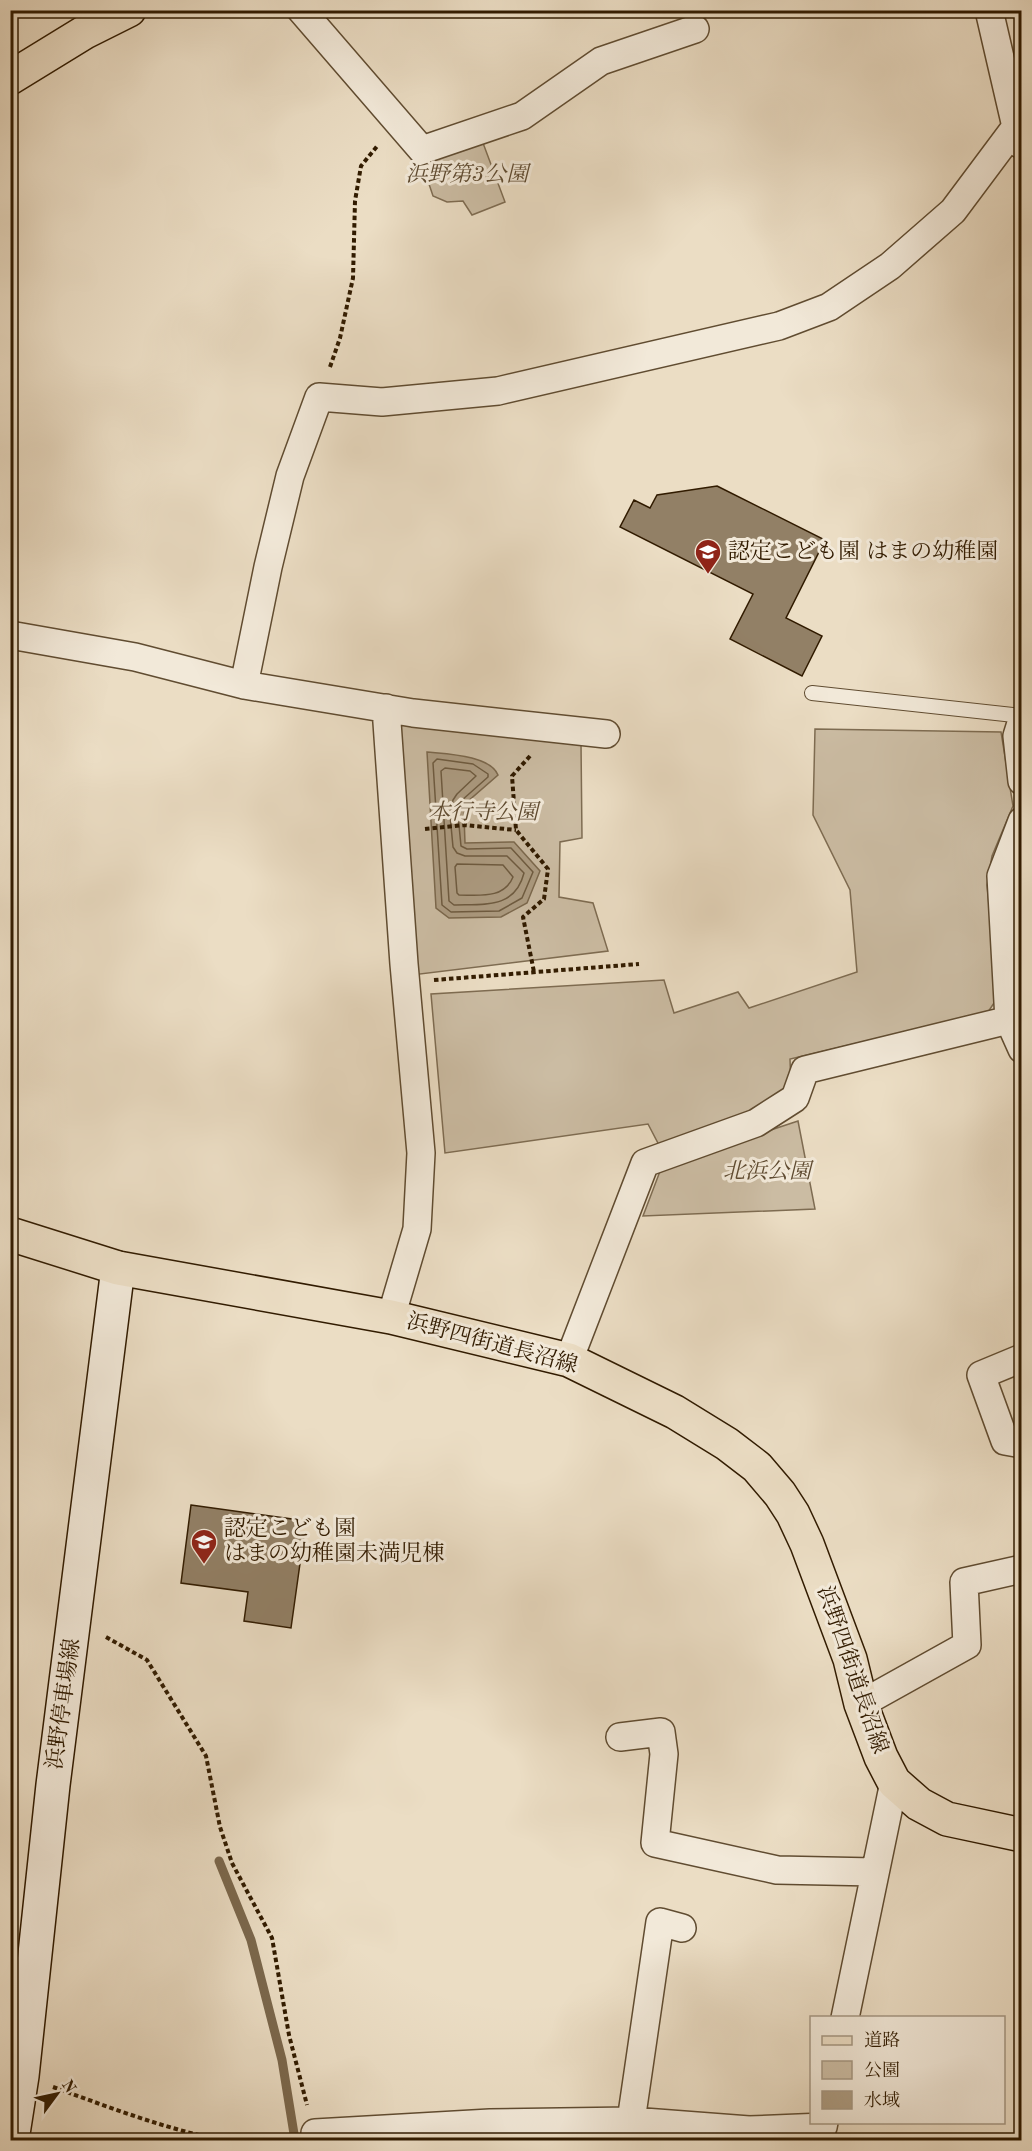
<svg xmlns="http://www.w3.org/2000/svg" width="1032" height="2151" viewBox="0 0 1032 2151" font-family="'Old Standard TT','Noto Serif JP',serif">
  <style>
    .green { fill: #cbbca3; stroke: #7e6c52; stroke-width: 1.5 }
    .water { fill: #ac9b81; stroke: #7b684d; stroke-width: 1.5 }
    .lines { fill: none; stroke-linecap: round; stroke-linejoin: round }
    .shore { stroke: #6e5b40; stroke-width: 1.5 }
    .stream { stroke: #7b684d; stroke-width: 9 }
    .building { fill: #928066; stroke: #311b00; stroke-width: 1.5 }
    .service-casing { stroke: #604c31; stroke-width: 16 }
    .minor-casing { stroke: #604c31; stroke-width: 30 }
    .secondary-casing { stroke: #311b00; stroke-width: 36 }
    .primary-casing { stroke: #311b00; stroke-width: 36 }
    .path { stroke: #311b00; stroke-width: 4; stroke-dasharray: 4.5 3; stroke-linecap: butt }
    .service { stroke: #f2e9d9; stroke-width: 14 }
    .minor { stroke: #f2e9d9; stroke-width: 27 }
    .secondary { stroke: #f2e9d9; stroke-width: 33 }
    .primary { stroke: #ebddc4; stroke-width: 33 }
    .labels { text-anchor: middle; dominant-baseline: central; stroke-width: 6; stroke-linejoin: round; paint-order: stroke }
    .park-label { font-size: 22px; font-style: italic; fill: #5f4b31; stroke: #f2e9d9 }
    .poi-label { font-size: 22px; fill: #311b00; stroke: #f2e9d9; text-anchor: start }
    .street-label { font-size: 22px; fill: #311b00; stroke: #f2e9d9 }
  </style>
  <rect width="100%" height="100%" fill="#ebddc4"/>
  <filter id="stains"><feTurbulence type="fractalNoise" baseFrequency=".00333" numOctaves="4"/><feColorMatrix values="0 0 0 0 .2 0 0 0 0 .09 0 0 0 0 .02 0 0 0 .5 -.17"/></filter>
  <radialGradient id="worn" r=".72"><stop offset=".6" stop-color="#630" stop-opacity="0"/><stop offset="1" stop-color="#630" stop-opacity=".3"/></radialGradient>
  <!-- green -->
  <path class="green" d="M 483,143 L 505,202 L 472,215 L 463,201 L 447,202 L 433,196 L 427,178 L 436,159 Z
    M 395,719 L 581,743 L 582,838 L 560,842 L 559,897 L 593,903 L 608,951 L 412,975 Z
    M 815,729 L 1001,732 L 1013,806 L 992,856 L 987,885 L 998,997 L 988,1012 L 790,1059 L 791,1088 L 755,1116 L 659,1145 L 648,1124 L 445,1153 L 431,994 L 664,980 L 674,1013 L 738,992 L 749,1008 L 857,972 L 850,890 L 813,815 Z
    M 798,1121 L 815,1209 L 643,1216 L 662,1166 Z"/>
  <!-- water -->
  <path class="water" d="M 427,752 C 445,754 490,755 498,775 L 466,803 L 464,815 L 465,843 L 514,842 L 540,871 L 527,903 L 501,917 L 449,918 L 436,908 Z"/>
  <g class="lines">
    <!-- shore -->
    <path class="shore" d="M 437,759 L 473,764 L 488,774 L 488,777 L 461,801 L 458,815 L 461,846 L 467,849 L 511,848 L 533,872 L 522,898 L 499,911 L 451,912 L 442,905 L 433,763 Z
      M 445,768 L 470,771 L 476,776 L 457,794 L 453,800 L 450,815 L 453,847 L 457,853 L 465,856 L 507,856 L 524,873 C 515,909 484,904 454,905 L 449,901 L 441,771 Z
      M 457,864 L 503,865 L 513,877 C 504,899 480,895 459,895 L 457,893 L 455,867 Z"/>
    <!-- stream -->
    <path class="stream" d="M 219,1861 L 251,1940 L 282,2060 L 295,2140"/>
  </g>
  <!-- building -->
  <path class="building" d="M 717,486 L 825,540 L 786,618 L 822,636 L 802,676 L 730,639 L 753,594 L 620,527 L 634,500 L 650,508 L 657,495 Z
    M 191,1505 L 299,1520 L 297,1534 L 304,1535 L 291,1628 L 244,1621 L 248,1592 L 181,1583 Z"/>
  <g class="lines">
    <!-- service casing -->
    <g class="service-casing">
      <path id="service" d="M 812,693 L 1022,716"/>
    </g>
    <!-- minor casing -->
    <g class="minor-casing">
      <path id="minor" d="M 301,10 L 422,150 L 522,116 L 601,61 L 695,29
        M 989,10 L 1020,144
        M 10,635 L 135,657 L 244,685 L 413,713 L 606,734
        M 244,685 L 268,567 L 290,476 L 319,397 L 382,402 L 498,391 L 779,326 L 829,307 L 890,266 L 953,211 L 1015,128
        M 386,708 L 404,964 L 421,1153 L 417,1229 L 391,1317
        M 1022,720 L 1017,736 L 1022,781
        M 1022,821 L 1001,876 L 1009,1020 L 1022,1049
        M 1022,1358 L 981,1375 L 1005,1441 L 1022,1444
        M 569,1360 L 645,1163 L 756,1123 L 795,1098 L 805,1070 L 1009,1020
        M 861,1704 L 967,1645 L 964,1582 L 1022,1569
        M 620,1737 L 661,1732 L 664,1754 L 655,1843 L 777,1870 L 875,1872
        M 845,2018 L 894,1782
        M 631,2121 L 660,1922 L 682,1928
        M 317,2140 L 315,2133 L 490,2123 L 631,2121 L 749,2130 L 823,2127 L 824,2122"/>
    </g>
    <!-- secondary casing -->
    <g class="secondary-casing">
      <path id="secondary" d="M 12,2140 L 22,2076 L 53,1785 L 118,1268"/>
    </g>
    <!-- primary casing -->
    <g class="primary-casing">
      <path id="primary" d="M 10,78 L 85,32 L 129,10
        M 10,1234 L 118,1268 L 391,1317 L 569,1360 L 675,1412 L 727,1444 L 757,1467 L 780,1494 L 793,1514 L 807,1544 L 850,1659 L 861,1704 L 881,1757 L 894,1782 L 919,1804 L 947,1819 L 1022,1835"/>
    </g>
    <!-- path -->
    <path class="path" d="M 330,367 L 340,338 L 353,278 L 355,201 L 361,166 L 378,145
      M 530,756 L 512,776 L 516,830 L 548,869 L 544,899 L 523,917 L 534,972
      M 425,829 L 464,825 L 516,830
      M 434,980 L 639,964
      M 106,1637 L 147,1660 L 206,1756 L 220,1827 L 232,1863 L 272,1938 L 289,2035 L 307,2105
      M 53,2087 C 103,2105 155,2125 207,2137 C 227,2142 266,2141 286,2137"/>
    <!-- service -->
    <use href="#service" class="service"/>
    <!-- minor -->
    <use href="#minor" class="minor"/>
    <!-- secondary -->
    <use href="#secondary" class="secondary"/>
    <!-- primary -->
    <use href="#primary" class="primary"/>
  </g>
  <!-- icons -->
  <defs>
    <g id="school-pin" transform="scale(1.35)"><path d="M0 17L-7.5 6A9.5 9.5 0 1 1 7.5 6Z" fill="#8f2418" stroke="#f2e9d9"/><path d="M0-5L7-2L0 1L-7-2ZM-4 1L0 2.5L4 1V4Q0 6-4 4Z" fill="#fff"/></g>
  </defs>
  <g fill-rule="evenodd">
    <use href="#school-pin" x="708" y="552"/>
    <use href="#school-pin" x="204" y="1542"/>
  </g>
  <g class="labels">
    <!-- park labels -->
    <g class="park-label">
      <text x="467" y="175">浜野第3公園</text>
      <text x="483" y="813">本行寺公園</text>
      <text x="767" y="1172">北浜公園</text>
    </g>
    <!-- poi labels -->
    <g class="poi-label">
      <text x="728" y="552">認定こども園 はまの幼稚園</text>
      <text x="224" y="1529">認定こども園<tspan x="224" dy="25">はまの幼稚園未満児棟</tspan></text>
    </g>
    <!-- street labels -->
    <g class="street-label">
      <text transform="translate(492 1344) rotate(15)">浜野四街道長沼線</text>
      <text transform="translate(852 1670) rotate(71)">浜野四街道長沼線</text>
      <text transform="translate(64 1704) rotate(-82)">浜野停車場線</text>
    </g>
  </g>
  <!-- margin -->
  <rect width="1032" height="2151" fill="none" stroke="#ebddc4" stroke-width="36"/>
  <rect x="12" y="12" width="1008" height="2127" fill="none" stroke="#311b00" stroke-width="3"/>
  <rect x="18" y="18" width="996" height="2115" fill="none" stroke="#311b00" stroke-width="1.5"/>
  <!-- legend -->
  <rect x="810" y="2016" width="195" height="108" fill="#f2e9d9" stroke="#a59782" stroke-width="1.5"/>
  <rect x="822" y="2036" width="30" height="9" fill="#ebddc4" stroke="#a59782" stroke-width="1.5"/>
  <text x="864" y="2046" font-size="18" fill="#311b00">道路</text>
  <rect x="822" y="2061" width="30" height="18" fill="#cbbca3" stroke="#a59782" stroke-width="1.5"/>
  <text x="864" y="2076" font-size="18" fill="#311b00">公園</text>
  <rect x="822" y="2091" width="30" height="18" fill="#ac9b81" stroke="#a59782" stroke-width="1.5"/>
  <text x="864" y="2106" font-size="18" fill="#311b00">水域</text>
  <!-- north arrow -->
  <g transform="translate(57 2094) rotate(57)" stroke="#f2e9d9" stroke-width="4.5" paint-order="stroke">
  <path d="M0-4.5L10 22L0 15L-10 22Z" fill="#311b00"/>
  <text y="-9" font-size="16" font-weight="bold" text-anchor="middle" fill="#311b00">N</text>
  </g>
  <rect width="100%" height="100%" filter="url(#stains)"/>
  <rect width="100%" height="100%" fill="url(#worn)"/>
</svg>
